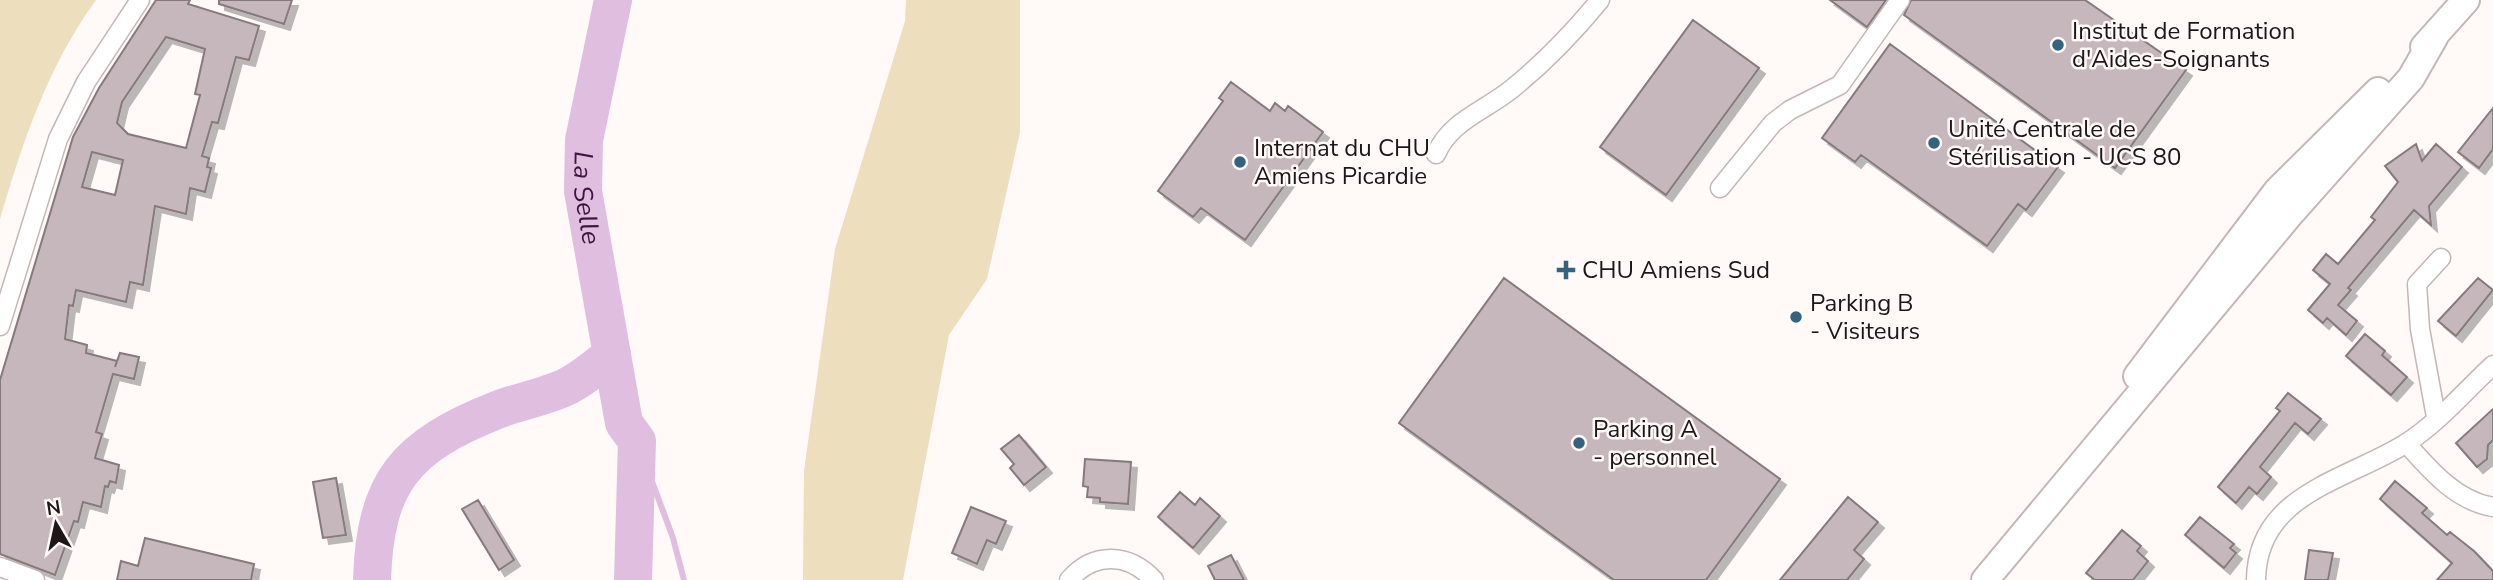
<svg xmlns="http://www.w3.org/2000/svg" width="2493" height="580" viewBox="0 0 2493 580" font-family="'Nunito Sans',sans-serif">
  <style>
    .green { fill: #eddebd }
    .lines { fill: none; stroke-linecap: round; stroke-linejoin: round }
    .stream { stroke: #e0bee0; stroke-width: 6 }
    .river { stroke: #e0bee0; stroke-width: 38 }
    .building { fill: #c5b7bc; stroke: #867a7e; stroke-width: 2; fill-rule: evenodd; filter: url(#shadow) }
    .street-casing { stroke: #c4b7b5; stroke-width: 21 }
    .secondary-casing { stroke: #c4b7b5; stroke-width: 30 }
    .street { stroke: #fff; stroke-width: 18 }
    .secondary { stroke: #fff; stroke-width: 26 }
    .poi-dot { fill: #326482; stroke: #fff9f8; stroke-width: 2.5 }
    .labels { text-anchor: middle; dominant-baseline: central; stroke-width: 5; stroke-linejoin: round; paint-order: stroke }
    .poi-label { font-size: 24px; fill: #1d1817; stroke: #fff9f8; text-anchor: start }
    .water-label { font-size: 26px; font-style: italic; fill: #3f1540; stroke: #fff9f8 }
  </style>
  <defs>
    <filter id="shadow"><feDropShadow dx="6" dy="6" stdDeviation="0" flood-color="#0004"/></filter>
  </defs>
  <rect width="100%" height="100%" fill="#fff9f8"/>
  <!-- green -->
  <path class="green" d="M 0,0 L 96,0 C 48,66 23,141 0,219 Z
    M 906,0 L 1020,0 L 1020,132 L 987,279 L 949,335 L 903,580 L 803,580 L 804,471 L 835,249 L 905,21 Z"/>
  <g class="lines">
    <!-- stream -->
    <path class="stream" d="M 637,441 L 673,538 L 684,580"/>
    <!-- river -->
    <g class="river">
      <path id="s1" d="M 613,0 L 584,140 L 583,191 L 624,423 L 637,441 L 633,580"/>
      <path d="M 372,580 C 375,481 406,446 497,410 C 520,401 546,397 568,386 C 584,378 598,365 612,355"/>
    </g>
  </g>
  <!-- building -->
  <path class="building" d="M 156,0 L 190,0 L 188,4 L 259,26 L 249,60 L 236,57 L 218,123 L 212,122 L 202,156 L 209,158 L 207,167 L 211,168 L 205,192 L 190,188 L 186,214 L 155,206 L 143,285 L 130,282 L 126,302 L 76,290 L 73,306 L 69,305 L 65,339 L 87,345 L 86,353 L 117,361 L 115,367 L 120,353 L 139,357 L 134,379 L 113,374 L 96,432 L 102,434 L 95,458 L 119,465 L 116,483 L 110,481 L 108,487 L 105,486 L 101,507 L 83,502 L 78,522 L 74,521 L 55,575 L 0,554 L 0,380 L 73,137 L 99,88 ZM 166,37 L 205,49 L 195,94 L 200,95 L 186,148 L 128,134 L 117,123 L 122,102 ZM 92,152 L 123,160 L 115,195 L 82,187 Z
    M 219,0 L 292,0 L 284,24 L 219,4 Z
    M 1830,0 L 1886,0 L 1867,27 Z
    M 1911,0 L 2085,0 L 2186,70 L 2115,168 L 1904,15 Z
    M 1693,20 L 1759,68 L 1666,195 L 1600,147 Z
    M 1890,44 L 2058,167 L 2026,210 L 2018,204 L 1987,246 L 1861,155 L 1855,162 L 1822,138 Z
    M 1231,82 L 1270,111 L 1275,103 L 1285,111 L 1288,106 L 1323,132 L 1245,240 L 1201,208 L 1193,217 L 1158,191 L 1223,101 L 1219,98 Z
    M 2493,108 L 2493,149 L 2479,168 L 2458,152 Z
    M 2416,144 L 2422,161 L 2436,144 L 2462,167 L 2429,206 L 2431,225 L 2414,210 L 2348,288 L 2351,290 L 2338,305 L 2357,321 L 2346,335 L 2327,318 L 2323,323 L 2308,310 L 2330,284 L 2313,270 L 2326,254 L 2338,264 L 2375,220 L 2371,217 L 2398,182 L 2385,166 Z
    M 1504,278 L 1780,479 L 1706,580 L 1614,580 L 1399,423 Z
    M 2478,278 L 2493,290 L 2456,336 L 2438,321 Z
    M 2365,334 L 2385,351 L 2382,355 L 2407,377 L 2391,395 L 2346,356 Z
    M 2288,393 L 2321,419 L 2308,434 L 2295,423 L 2260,467 L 2271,477 L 2257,494 L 2249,487 L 2236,503 L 2218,487 L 2280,411 L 2276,408 Z
    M 2493,409 L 2493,440 L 2488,445 L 2487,459 L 2477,467 L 2456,443 Z
    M 1019,435 L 1046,467 L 1024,485 L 1010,468 L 1014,464 L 1001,449 Z
    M 1085,459 L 1131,462 L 1128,504 L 1100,502 L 1100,498 L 1087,497 L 1088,487 L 1083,486 Z
    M 336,478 L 346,535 L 323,538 L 313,482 Z
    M 2395,481 L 2427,508 L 2422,513 L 2447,535 L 2450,532 L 2474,551 L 2493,571 L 2493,580 L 2437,580 L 2452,563 L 2380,499 Z
    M 1180,492 L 1195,505 L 1200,498 L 1220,516 L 1193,548 L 1158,517 Z
    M 1848,497 L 1878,522 L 1854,550 L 1864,559 L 1847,580 L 1780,580 Z
    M 478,500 L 514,560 L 499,570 L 462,509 Z
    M 971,507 L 1006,521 L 996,544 L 987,540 L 977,564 L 952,553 Z
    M 2200,517 L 2234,544 L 2230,548 L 2236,553 L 2224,568 L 2185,535 Z
    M 2122,530 L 2141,546 L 2137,551 L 2148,561 L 2133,580 L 2095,580 L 2086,573 Z
    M 145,538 L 254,564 L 251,580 L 117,580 L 121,561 L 138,566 Z
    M 2309,550 L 2333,553 L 2328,580 L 2305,580 Z
    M 1231,555 L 1244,580 L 1215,580 L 1208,566 Z"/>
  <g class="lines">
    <!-- street casing -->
    <g class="street-casing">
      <path id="street" d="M 1436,154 C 1451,120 1485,111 1513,88 C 1546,61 1573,33 1600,0
        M 1720,188 L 1773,123 L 1790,110 L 1840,85 L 1900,0
        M 0,326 L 58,139 L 86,82 L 140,0
        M 2436,417 L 2420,329 L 2417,284 L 2441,258
        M 2406,443 C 2430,470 2456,501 2493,507
        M 0,567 L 35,580
        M 1069,580 C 1094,551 1129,553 1154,580
        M 2256,580 C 2257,494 2345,481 2405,444 C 2437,424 2465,391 2493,365"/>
    </g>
    <!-- secondary casing -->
    <g class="secondary-casing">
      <path id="secondary" d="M 2424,47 L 2466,0
        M 2137,376 L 2277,191 L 2378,91
        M 1985,580 L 2291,213 L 2411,78 L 2435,36"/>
    </g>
    <!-- street -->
    <use href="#street" class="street"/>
    <!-- secondary -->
    <use href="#secondary" class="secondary"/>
  </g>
  <!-- markers -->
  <g class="poi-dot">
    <circle cx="2058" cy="45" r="7"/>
    <circle cx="1934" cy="143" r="7"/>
    <circle cx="1240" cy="162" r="7"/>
    <path d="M1562.5 259.5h7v7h7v7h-7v7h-7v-7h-7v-7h7z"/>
    <circle cx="1796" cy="317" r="7"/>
    <circle cx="1579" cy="443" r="7"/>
  </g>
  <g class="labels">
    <!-- poi labels -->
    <g class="poi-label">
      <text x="2072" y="31">Institut de Formation<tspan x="2072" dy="28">d'Aides-Soignants</tspan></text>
      <text x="1948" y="129">Unité Centrale de<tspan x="1948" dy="28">Stérilisation - UCS 80</tspan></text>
      <text x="1254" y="148">Internat du CHU<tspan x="1254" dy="28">Amiens Picardie</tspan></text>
      <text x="1582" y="270">CHU Amiens Sud</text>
      <text x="1810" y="303">Parking B<tspan x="1810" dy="28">- Visiteurs</tspan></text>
      <text x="1593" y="429">Parking A<tspan x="1593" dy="28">- personnel</tspan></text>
    </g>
    <!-- water labels -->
    <g class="water-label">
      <text stroke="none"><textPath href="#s1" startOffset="201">La Selle</textPath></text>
    </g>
  </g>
  <!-- north arrow -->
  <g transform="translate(56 524) rotate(351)" stroke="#fff9f8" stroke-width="5" paint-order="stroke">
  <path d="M0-5L12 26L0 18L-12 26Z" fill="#1d1817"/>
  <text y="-10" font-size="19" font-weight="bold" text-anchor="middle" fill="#1d1817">N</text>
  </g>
</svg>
